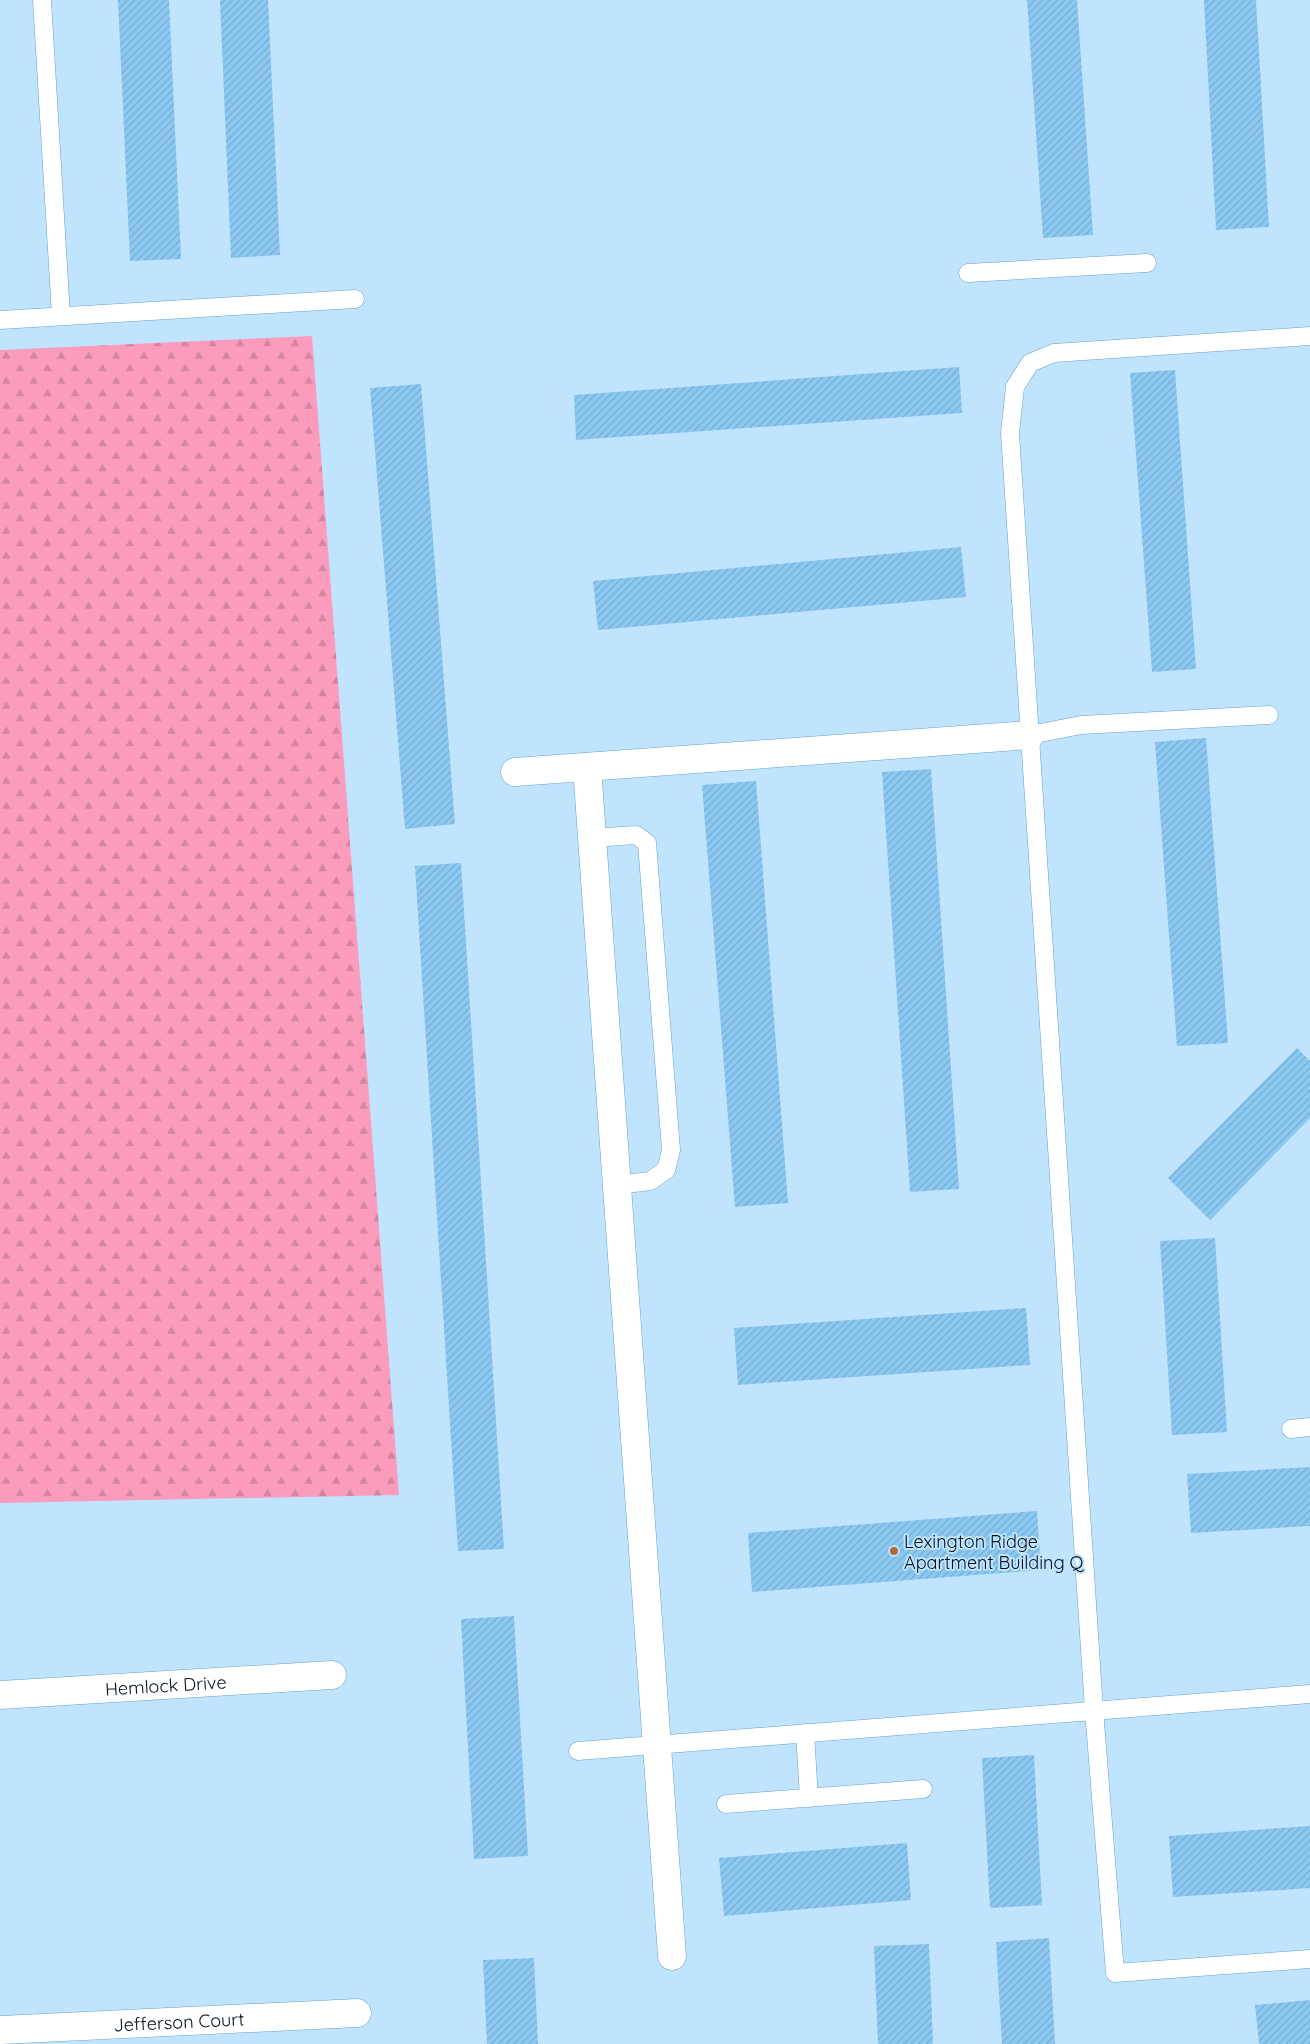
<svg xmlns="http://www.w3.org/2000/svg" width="1310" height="2044" viewBox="0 0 1310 2044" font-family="Quicksand,sans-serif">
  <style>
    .forest { fill: url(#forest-firs) }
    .building { fill: url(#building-hatch) }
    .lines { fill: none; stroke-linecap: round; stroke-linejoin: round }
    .lane-casing { stroke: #66a2c9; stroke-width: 19 }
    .street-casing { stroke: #66a2c9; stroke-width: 29 }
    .lane { stroke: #fff; stroke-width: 18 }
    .street { stroke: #fff; stroke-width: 28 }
    .poi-dot { fill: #ad6c35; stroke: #c0e4fe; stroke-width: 2 }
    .labels { text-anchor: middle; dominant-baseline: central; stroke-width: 4; stroke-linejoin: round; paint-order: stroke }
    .poi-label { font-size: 18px; fill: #000e1c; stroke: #c0e4fe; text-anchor: start }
    .street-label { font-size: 18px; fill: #000e1c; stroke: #c0e4fe }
  </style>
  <defs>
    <pattern id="forest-firs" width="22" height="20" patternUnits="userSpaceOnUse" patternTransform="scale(1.25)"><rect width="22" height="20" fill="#fb9cbc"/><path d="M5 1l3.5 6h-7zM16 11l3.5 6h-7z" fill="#d585a1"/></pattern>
    <pattern id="building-hatch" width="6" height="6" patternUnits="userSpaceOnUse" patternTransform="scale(1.25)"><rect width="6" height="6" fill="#8cc9f2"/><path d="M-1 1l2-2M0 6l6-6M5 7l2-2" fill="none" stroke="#77abcf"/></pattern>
  </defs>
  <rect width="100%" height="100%" fill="#c0e4fe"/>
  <!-- forest -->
  <path class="forest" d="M 312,336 L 399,1495 L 0,1503 L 0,350 Z"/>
  <!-- building -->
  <path class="building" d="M 118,0 L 169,0 L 181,259 L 130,261 Z
    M 220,0 L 268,0 L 280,255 L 231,258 Z
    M 1027,0 L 1077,0 L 1093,235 L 1043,238 Z
    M 1204,0 L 1256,0 L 1269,227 L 1216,230 Z
    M 959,367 L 962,413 L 576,440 L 574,395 Z
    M 1175,370 L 1196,669 L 1152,672 L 1130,373 Z
    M 421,384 L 455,824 L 405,829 L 370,388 Z
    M 961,547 L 966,597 L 598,630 L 593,581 Z
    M 1206,738 L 1228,1043 L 1177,1046 L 1155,742 Z
    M 931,769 L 959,1189 L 910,1192 L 882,772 Z
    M 756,781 L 788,1203 L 735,1207 L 702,785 Z
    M 461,863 L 504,1549 L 458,1551 L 415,866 Z
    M 1297,1048 L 1310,1061 L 1310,1118 L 1210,1220 L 1168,1178 Z
    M 1215,1238 L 1227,1432 L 1172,1435 L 1160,1241 Z
    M 1026,1308 L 1030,1365 L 738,1385 L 734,1328 Z
    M 1310,1467 L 1310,1526 L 1191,1533 L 1187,1474 Z
    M 1037,1511 L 1041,1570 L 752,1592 L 748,1533 Z
    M 514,1616 L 528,1856 L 474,1859 L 461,1619 Z
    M 1034,1755 L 1042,1905 L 990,1908 L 982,1758 Z
    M 1310,1826 L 1310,1888 L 1173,1897 L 1169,1836 Z
    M 907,1843 L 911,1900 L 724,1916 L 719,1858 Z
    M 1049,1938 L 1055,2044 L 1002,2044 L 996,1942 Z
    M 929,1944 L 933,2044 L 878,2044 L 874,1946 Z
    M 534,1958 L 538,2044 L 487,2044 L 483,1960 Z
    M 1310,2000 L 1310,2044 L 1259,2044 L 1255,2005 Z"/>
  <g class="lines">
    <!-- lane casing -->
    <g class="lane-casing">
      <path id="lane" d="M 42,0 L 61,316
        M 968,273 L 1147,263
        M 0,320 L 355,299
        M 1310,336 L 1054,353 L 1030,363 L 1015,387 L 1010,433 L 1094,1710 L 1115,1973 L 1310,1959
        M 1030,735 L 1081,725 L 1269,715
        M 592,838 L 636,835 L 647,843 L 671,1150 L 666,1170 L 650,1181 L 617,1185
        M 1291,1429 L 1310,1427
        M 805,1733 L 809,1798
        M 578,1751 L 1310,1694
        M 726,1804 L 923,1789"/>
    </g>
    <!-- street casing -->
    <g class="street-casing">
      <g id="street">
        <path d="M 587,767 L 672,1956"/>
        <path d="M 515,772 L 1030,735"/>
        <path id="s1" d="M 0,1695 L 332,1675"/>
        <path id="s2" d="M 0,2030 L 357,2013"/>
      </g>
    </g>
    <!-- lane -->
    <use href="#lane" class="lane"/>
    <!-- street -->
    <use href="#street" class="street"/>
  </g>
  <!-- markers -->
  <circle class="poi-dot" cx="894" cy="1551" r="5"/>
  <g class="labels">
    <!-- poi labels -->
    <g class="poi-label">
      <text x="904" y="1541">Lexington Ridge<tspan x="904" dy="21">Apartment Building Q</tspan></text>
    </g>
    <!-- street labels -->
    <g class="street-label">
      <text stroke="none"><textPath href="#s1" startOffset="166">Hemlock Drive</textPath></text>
      <text stroke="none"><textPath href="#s2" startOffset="179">Jefferson Court</textPath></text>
    </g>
  </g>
</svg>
